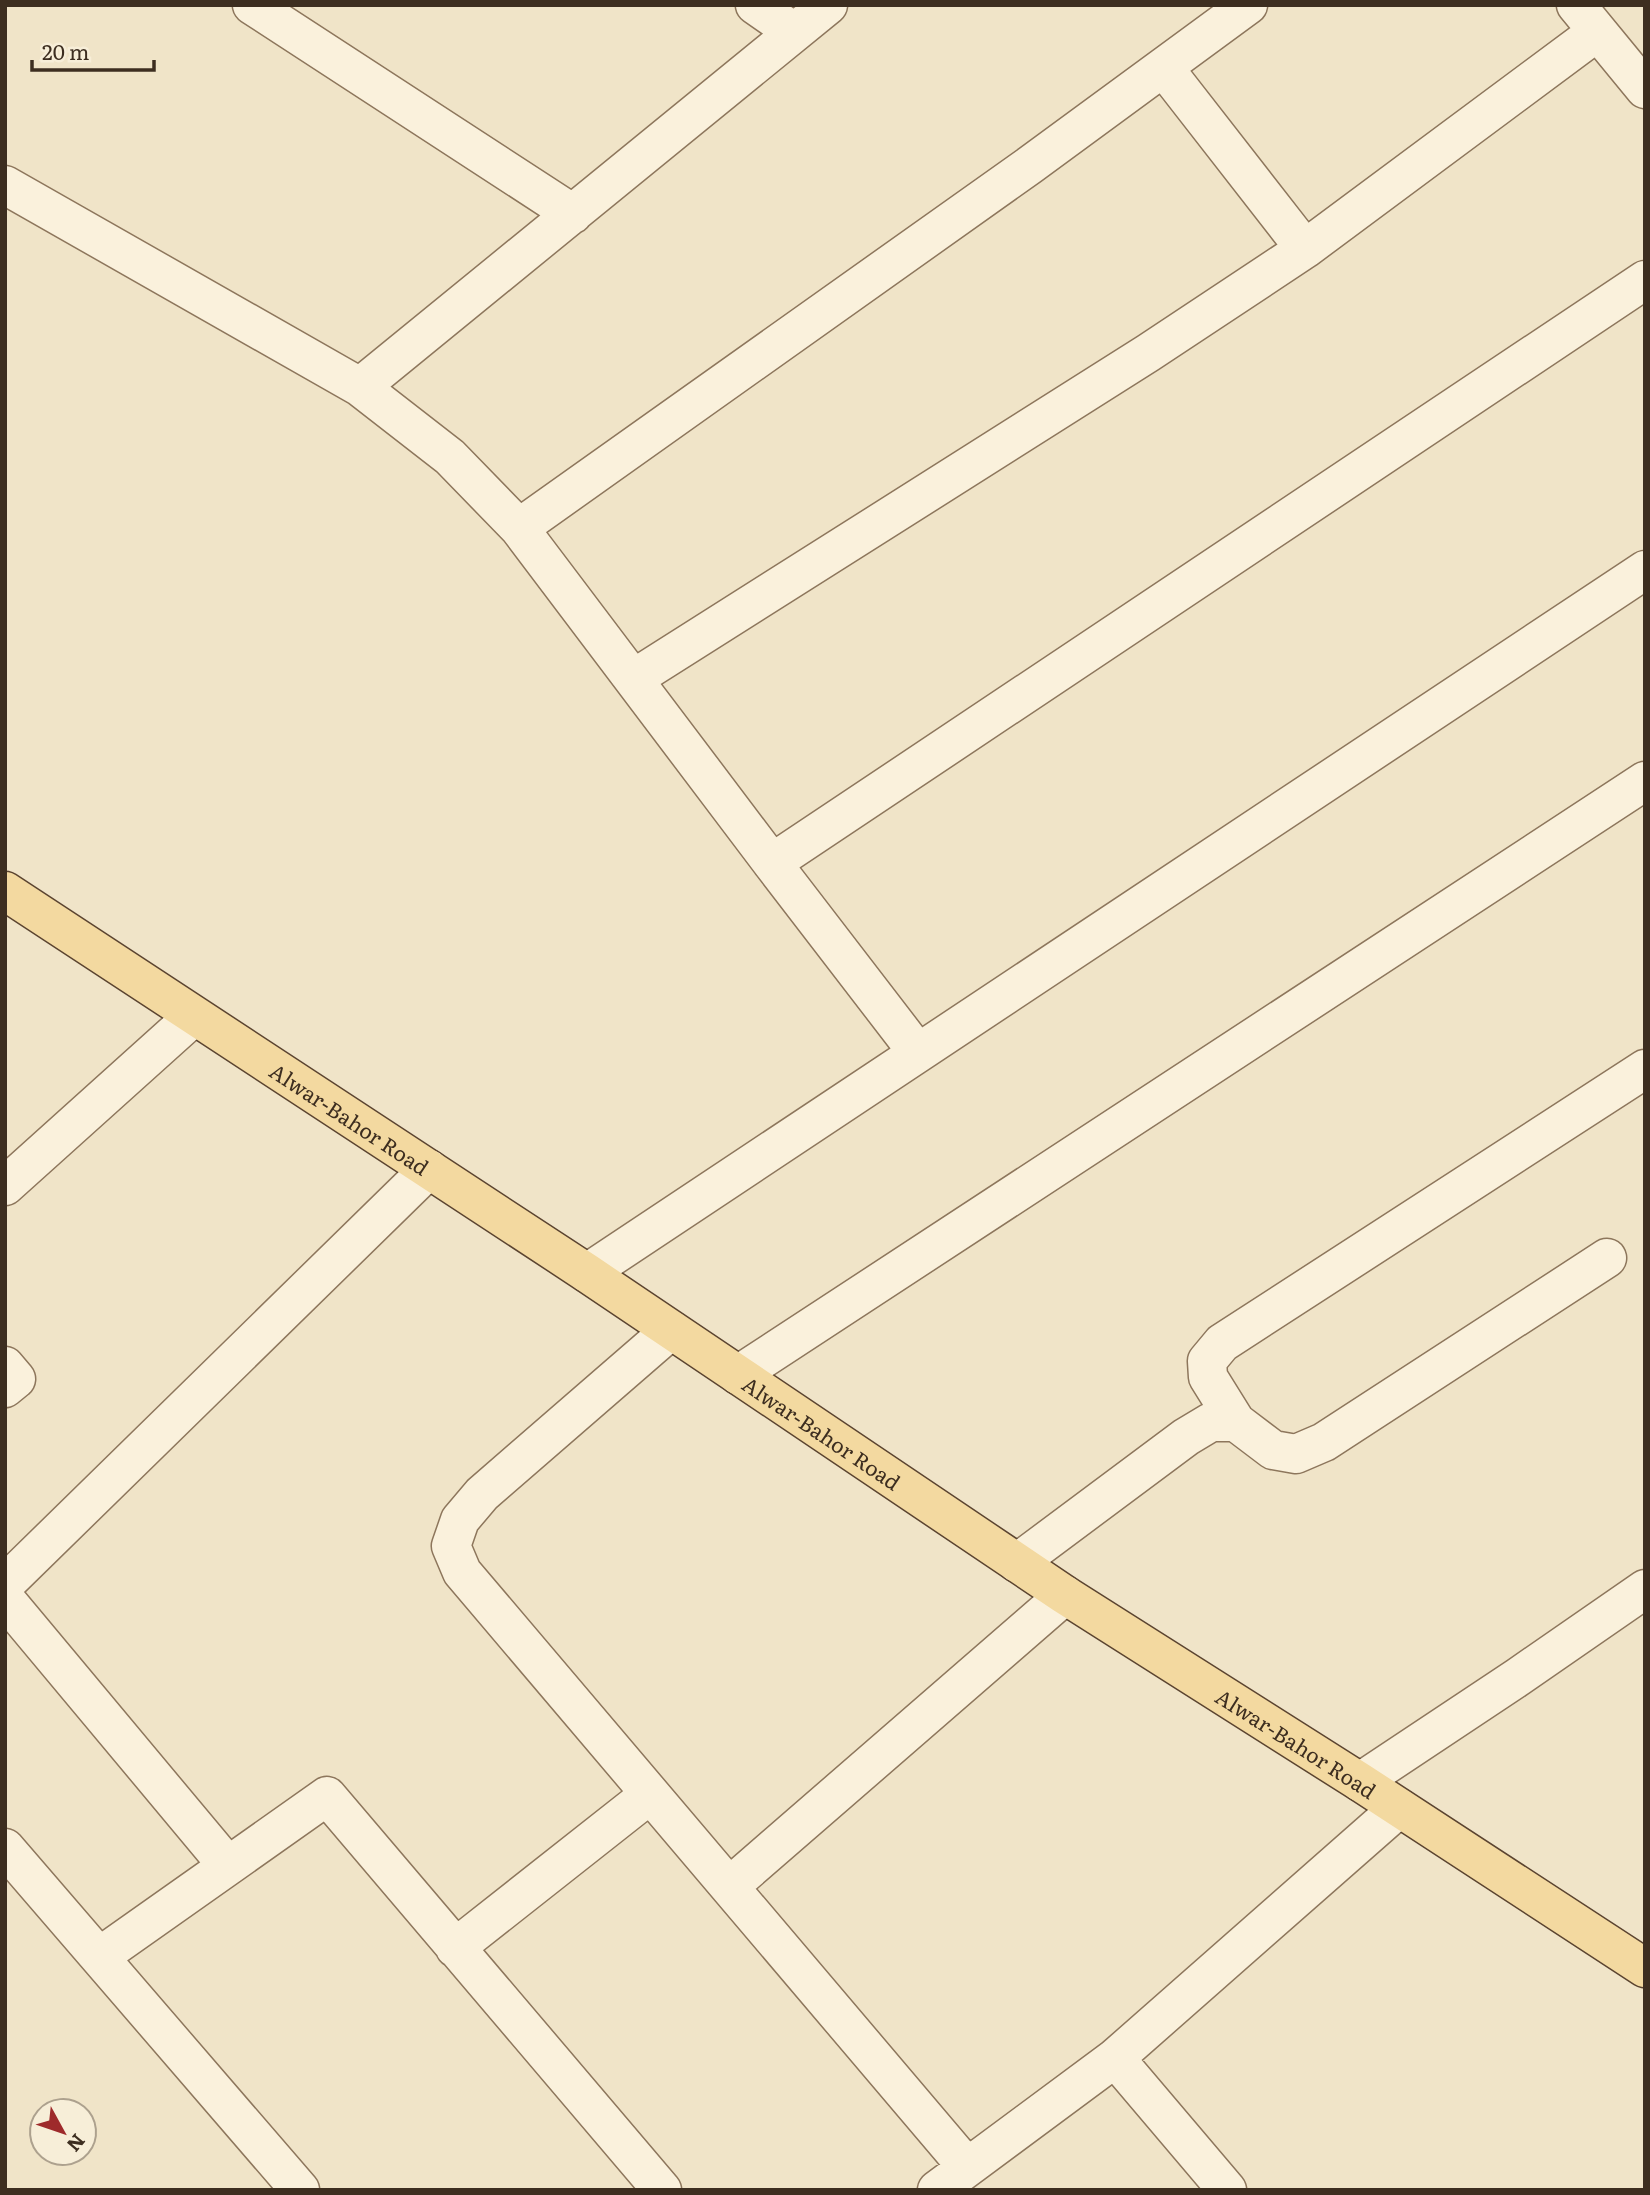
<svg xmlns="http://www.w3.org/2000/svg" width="1650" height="2195" viewBox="0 0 1650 2195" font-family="Literata,serif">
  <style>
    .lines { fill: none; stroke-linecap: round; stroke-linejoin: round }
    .minor-casing { stroke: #8d765c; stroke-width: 41 }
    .primary-casing { stroke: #5b4430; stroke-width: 41 }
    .minor { stroke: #faf1dc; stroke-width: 38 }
    .primary { stroke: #f3d9a0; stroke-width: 38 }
    .labels { text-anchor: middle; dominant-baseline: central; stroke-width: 7; stroke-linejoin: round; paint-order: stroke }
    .street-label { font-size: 21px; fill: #3d2e20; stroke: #f7eed8 }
  </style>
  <rect width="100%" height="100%" fill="#f0e4c8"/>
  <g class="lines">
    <!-- minor casing -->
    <g class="minor-casing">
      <path id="minor" d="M 252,5 L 573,214
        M 755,5 L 794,32
        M 1576,5 L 1645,89
        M 1164,68 L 1305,249
        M 5,185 L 360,387 L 450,457 L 519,528 L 772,863 L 918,1053
        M 360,387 L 828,5
        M 519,528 L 1030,165 L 1248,5
        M 633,679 L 1148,353 L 1305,249 L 1597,32
        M 772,863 L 1645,280
        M 5,1186 L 194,1016
        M 587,1273 L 1645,570
        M 671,1330 L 482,1494 L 460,1520 L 451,1546 L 462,1572 L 967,2167
        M 5,1366 L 16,1379 L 5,1388
        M 738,1375 L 1645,781
        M 1236,1422 L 1208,1377 L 1207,1361 L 1222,1343 L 1645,1069
        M 1017,1563 L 1186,1437 L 1211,1422 L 1236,1422 L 1273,1450 L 1296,1454 L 1324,1442 L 1607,1258
        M 5,1584 L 429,1169
        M 5,1599 L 228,1866
        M 1360,1782 L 1518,1677 L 1645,1589
        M 5,1848 L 300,2190
        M 730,1886 L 1065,1595
        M 455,1948 L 649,1795
        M 99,1957 L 327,1796 L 662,2190
        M 1115,2058 L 1227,2190
        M 937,2190 L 1115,2058 L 1399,1808"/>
    </g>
    <!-- primary casing -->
    <g class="primary-casing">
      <g id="primary">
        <path id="s1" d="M 5,891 L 587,1273 L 1065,1595 L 1360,1782 L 1645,1968"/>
      </g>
    </g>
    <!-- minor -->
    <use href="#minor" class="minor"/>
    <!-- primary -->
    <use href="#primary" class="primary"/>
  </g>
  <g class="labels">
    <!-- street labels -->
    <g class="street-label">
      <text stroke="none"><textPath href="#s1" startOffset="413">Alwar-Bahor Road</textPath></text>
      <text stroke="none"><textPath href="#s1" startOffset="980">Alwar-Bahor Road</textPath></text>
      <text stroke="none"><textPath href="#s1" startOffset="1547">Alwar-Bahor Road</textPath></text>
    </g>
  </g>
  <!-- border -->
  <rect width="1650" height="2195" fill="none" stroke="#3d2e20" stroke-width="14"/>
  <!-- north arrow -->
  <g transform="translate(63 2132) rotate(130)"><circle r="33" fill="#f7eed8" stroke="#ada18e" stroke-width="2"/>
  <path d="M0-5L12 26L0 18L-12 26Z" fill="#9e2a2b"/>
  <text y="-10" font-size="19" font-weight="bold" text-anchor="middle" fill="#3d2e20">N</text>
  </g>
  <!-- scale -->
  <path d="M32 60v10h122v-10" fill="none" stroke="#3d2e20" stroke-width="3.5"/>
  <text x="42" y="60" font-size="21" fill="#3d2e20" stroke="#f7eed8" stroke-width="5" paint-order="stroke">20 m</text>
</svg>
